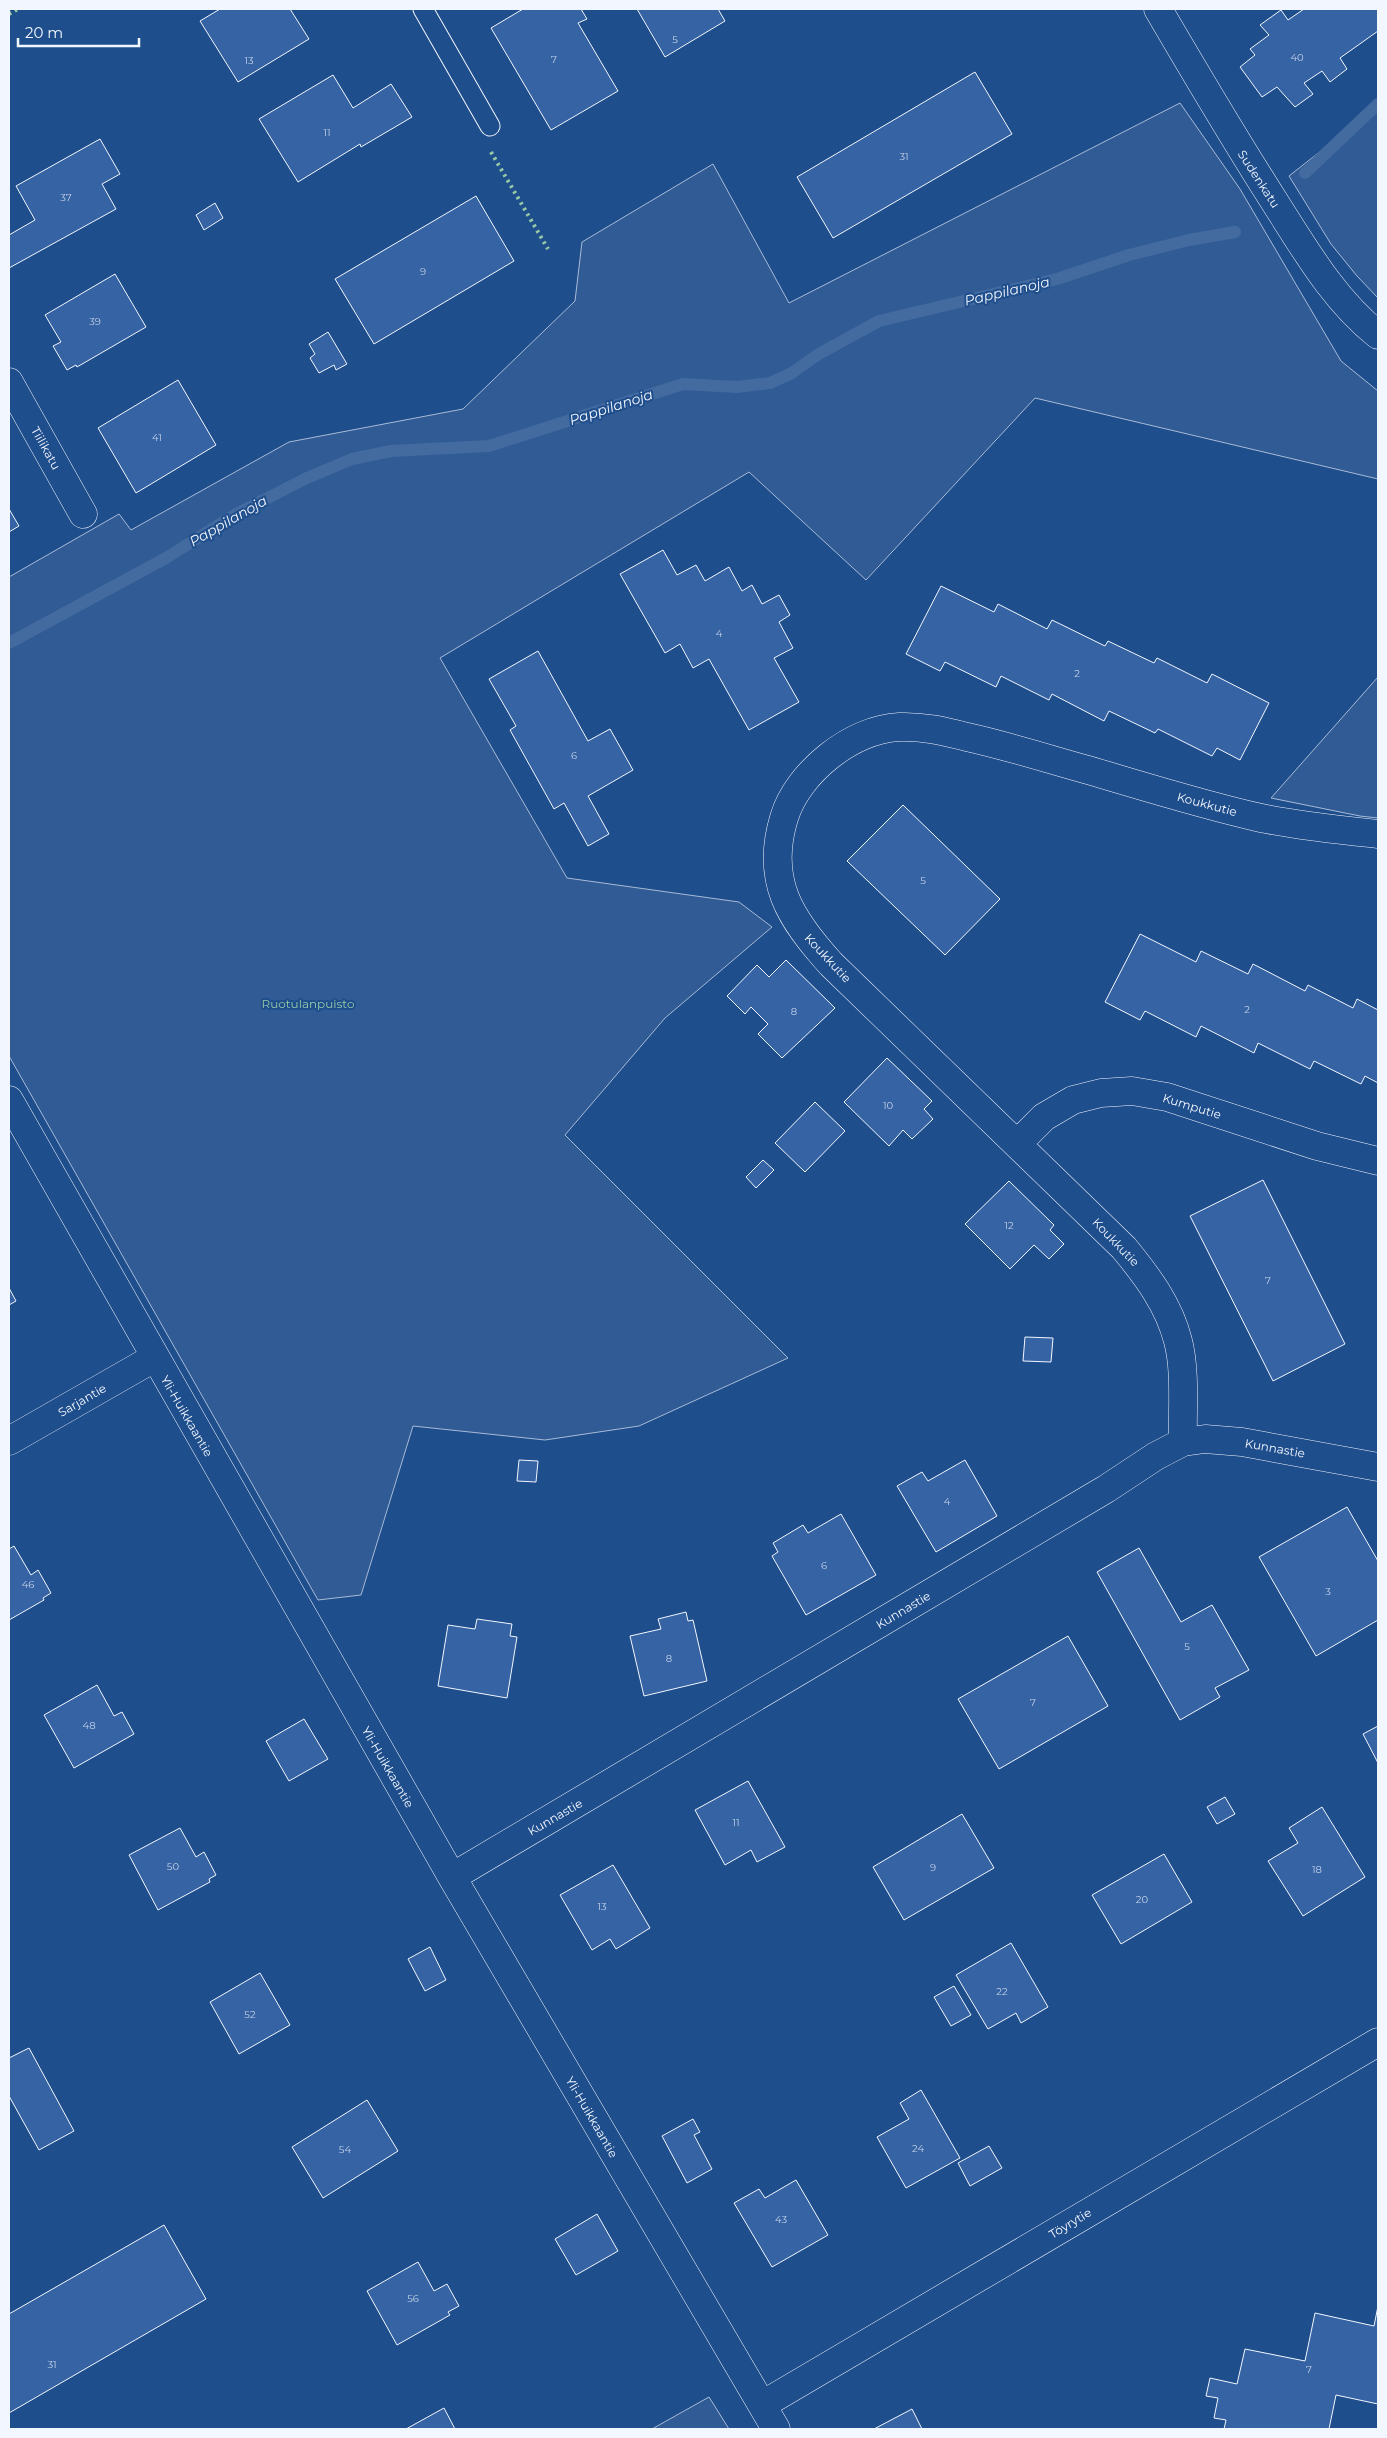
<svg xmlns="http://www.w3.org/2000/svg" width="1387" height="2438" viewBox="0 0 1387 2438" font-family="Montserrat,sans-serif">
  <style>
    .built { fill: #305b95; stroke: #a8bbd7 }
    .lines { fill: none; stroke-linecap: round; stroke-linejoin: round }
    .stream { stroke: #446ba0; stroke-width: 12 }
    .building { fill: #3563a3; stroke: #f2f6ff }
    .lane-casing { stroke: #f2f6ff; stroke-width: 21 }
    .street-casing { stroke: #f2f6ff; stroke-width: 29 }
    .lane { stroke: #1f4e8c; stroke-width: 19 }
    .street { stroke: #1f4e8c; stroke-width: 28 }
    .hedge { stroke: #97c8a6; stroke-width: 4; stroke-dasharray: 2.5 4; stroke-linecap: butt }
    .labels { text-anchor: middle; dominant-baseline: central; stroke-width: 4; stroke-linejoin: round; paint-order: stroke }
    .number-label { font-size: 10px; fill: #c3d1e8 }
    .street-label { font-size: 12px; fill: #f2f6ff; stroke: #1f4e8c }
    .park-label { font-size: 12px; fill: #97c8a6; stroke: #1f4e8c }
    .water-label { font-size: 14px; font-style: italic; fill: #f2f6ff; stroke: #1f4e8c }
  </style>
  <rect width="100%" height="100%" fill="#1f4e8c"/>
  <!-- built -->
  <path class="built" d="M 1180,103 L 1240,189 L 1341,361 L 1378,391 L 1378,479 L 1035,398 L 866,580 L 749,472 L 440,658 L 567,878 L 739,902 L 772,927 L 665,1018 L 565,1135 L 788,1358 L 639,1426 L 545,1440 L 413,1426 L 361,1595 L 318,1600 L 9,1056 L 9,577 L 119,514 L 131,530 L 289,442 L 463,409 L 575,301 L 582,242 L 713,164 L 789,303 Z
    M 1378,106 L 1378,298 L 1357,276 L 1331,244 L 1289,176 Z
    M 1378,677 L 1378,818 L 1360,816 L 1271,798 Z
    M 709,2397 L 729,2429 L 652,2429 Z"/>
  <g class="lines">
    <!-- stream -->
    <path class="stream" d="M 1305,173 L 1378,104
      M 9,643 L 166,558 L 236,514 L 307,478 L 352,459 L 391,451 L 489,446 L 683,384 L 737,387 L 770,383 L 792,373 L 817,355 L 879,321 L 1057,279 L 1129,255 L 1189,240 L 1235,232"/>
  </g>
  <!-- building -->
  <path class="building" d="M 220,9 L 290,9 L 309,39 L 238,82 L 200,21 Z
    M 523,9 L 581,9 L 587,19 L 578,23 L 618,91 L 551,130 L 491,28 Z
    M 637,9 L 718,9 L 725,21 L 665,57 Z
    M 1304,9 L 1378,9 L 1378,31 L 1340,58 L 1347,69 L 1330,82 L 1322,71 L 1304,83 L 1313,94 L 1295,107 L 1277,87 L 1262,97 L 1240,67 L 1255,55 L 1250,49 L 1269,35 L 1260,25 L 1281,10 L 1288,20 Z
    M 975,72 L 1012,134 L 833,238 L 797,177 Z
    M 333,75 L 353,108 L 391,84 L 412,117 L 361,147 L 360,144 L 298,182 L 259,119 Z
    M 100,139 L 120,174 L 102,184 L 116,209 L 9,268 L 9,235 L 35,220 L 16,186 Z
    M 476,196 L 514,261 L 374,344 L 335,279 Z
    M 215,203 L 223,218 L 204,230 L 196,215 Z
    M 115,274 L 146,327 L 77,367 L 76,365 L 67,370 L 53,346 L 61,342 L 45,315 Z
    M 328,332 L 347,364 L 336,370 L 334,365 L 319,373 L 310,358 L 315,354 L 309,344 Z
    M 178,380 L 216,445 L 136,493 L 98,428 Z
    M 9,509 L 19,526 L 9,532 Z
    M 663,550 L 677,575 L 696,565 L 705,581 L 729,567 L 742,591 L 752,585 L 762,604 L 779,595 L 790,615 L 779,622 L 793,648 L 774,658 L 799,702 L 749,730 L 709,659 L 693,668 L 680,644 L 665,653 L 620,574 Z
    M 941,586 L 994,612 L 998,604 L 1047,629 L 1052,620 L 1105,646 L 1108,641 L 1154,663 L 1157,658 L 1207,683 L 1212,674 L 1269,703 L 1240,760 L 1217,748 L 1212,756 L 1158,729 L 1155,733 L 1109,711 L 1104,721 L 1052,694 L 1049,700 L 1001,676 L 996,687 L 945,662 L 940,671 L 906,654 Z
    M 538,651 L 588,741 L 610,729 L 633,770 L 588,796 L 609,834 L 588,846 L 564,803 L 554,809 L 510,730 L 516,726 L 489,679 Z
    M 903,805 L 1000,899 L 945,955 L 847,861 Z
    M 1140,934 L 1196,962 L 1201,951 L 1248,974 L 1253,964 L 1305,991 L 1308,985 L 1353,1008 L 1357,999 L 1378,1010 L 1378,1083 L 1365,1076 L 1361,1084 L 1314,1061 L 1310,1069 L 1258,1043 L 1254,1053 L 1201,1026 L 1196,1037 L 1145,1011 L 1140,1020 L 1105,1002 Z
    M 786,960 L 835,1008 L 782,1058 L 758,1034 L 768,1024 L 751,1007 L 745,1014 L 727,996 L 757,965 L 769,977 Z
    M 887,1058 L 932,1101 L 924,1109 L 933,1119 L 912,1139 L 903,1130 L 889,1146 L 844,1102 Z
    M 815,1102 L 845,1131 L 805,1172 L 775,1143 Z
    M 763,1160 L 774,1170 L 756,1188 L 746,1177 Z
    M 1263,1180 L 1345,1344 L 1273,1381 L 1190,1216 Z
    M 1009,1181 L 1054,1225 L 1050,1230 L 1064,1244 L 1049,1259 L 1034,1245 L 1010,1269 L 965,1224 Z
    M 9,1288 L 16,1301 L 9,1305 Z
    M 1025,1337 L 1053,1338 L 1051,1362 L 1023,1361 Z
    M 519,1460 L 538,1461 L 536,1482 L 517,1481 Z
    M 965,1460 L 997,1516 L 936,1552 L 897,1486 L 922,1472 L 928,1481 Z
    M 1347,1507 L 1378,1561 L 1378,1620 L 1316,1656 L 1259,1557 Z
    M 841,1514 L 876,1575 L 806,1615 L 772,1556 L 778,1552 L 773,1543 L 803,1525 L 808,1533 Z
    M 14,1546 L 31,1575 L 38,1570 L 51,1593 L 43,1598 L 44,1600 L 9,1620 L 9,1549 Z
    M 1139,1548 L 1181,1622 L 1212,1605 L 1249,1670 L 1215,1688 L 1220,1697 L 1180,1720 L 1097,1572 Z
    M 686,1612 L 688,1621 L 693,1620 L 707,1681 L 644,1696 L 630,1636 L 661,1629 L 658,1619 Z
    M 477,1619 L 512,1624 L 510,1636 L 517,1637 L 507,1698 L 438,1686 L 448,1625 L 475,1629 Z
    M 1068,1636 L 1108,1706 L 999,1769 L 958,1699 Z
    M 97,1685 L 114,1716 L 122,1712 L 134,1734 L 74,1768 L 44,1715 Z
    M 304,1719 L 328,1759 L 289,1781 L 266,1741 Z
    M 1378,1726 L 1378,1763 L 1363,1734 Z
    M 748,1781 L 785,1847 L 757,1862 L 751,1850 L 725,1865 L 695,1810 Z
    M 1225,1797 L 1235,1814 L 1217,1824 L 1207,1807 Z
    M 1322,1807 L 1365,1877 L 1303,1916 L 1268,1861 L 1298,1843 L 1289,1828 Z
    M 962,1814 L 994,1868 L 904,1920 L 873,1867 Z
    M 180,1828 L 196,1857 L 204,1852 L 216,1875 L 209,1879 L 210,1882 L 158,1910 L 129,1855 Z
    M 1164,1854 L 1192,1902 L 1121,1944 L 1092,1895 Z
    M 613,1865 L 650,1928 L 616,1949 L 610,1939 L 592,1950 L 560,1895 Z
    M 1011,1943 L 1048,2007 L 1021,2023 L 1016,2013 L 988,2029 L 956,1975 Z
    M 430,1947 L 446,1980 L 425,1991 L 408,1959 Z
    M 260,1973 L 290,2025 L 239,2054 L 210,2002 Z
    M 954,1986 L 971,2015 L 951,2026 L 934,1997 Z
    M 29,2048 L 74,2131 L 39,2150 L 9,2096 L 9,2058 Z
    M 921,2090 L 960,2158 L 906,2188 L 877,2137 L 909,2119 L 900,2103 Z
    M 367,2100 L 398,2151 L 323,2198 L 292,2147 Z
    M 693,2119 L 700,2132 L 694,2135 L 712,2169 L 687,2183 L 662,2136 Z
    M 989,2146 L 1002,2168 L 970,2186 L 958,2163 Z
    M 796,2180 L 828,2235 L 772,2267 L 734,2203 L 759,2189 L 765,2198 Z
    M 597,2214 L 618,2251 L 576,2275 L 555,2239 Z
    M 164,2225 L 206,2299 L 9,2413 L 9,2314 Z
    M 418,2262 L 434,2291 L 447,2284 L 459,2306 L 448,2312 L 450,2315 L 397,2345 L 367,2291 Z
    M 1378,2306 L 1378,2404 L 1336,2395 L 1329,2429 L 1224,2429 L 1226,2420 L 1214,2418 L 1218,2398 L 1206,2396 L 1210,2378 L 1237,2384 L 1245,2349 L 1305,2361 L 1315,2313 L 1374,2326 Z
    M 444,2408 L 455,2429 L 406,2429 Z
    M 912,2409 L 922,2429 L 874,2429 Z"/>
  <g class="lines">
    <!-- lane casing -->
    <g class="lane-casing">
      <path id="lane" d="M 423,9 L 490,126"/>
    </g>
    <!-- street casing -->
    <g class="street-casing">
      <path id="street" d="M 1158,9 C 1196,74 1235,140 1276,204 C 1306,251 1334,300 1378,335
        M 9,382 L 83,514
        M 9,1100 L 452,1877 L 776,2429
        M 1017,1144 L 1044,1117 L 1073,1100 L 1101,1093 L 1132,1091 L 1167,1097 L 1317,1146 L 1378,1161
        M 9,1441 L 154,1358
        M 1183,1442 C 1182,1411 1186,1371 1178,1341 C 1169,1305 1147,1276 1124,1248 L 831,964 C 790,919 765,880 784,818 C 797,773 852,729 899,727 C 922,726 944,731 967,737 C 1008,746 1048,759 1088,770 C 1146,787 1203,805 1261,818 C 1299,826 1340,830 1378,834
        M 452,1877 L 1106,1489 L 1156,1456 L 1183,1442 L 1205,1439 L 1242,1442 L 1378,1467
        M 762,2405 L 1378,2042"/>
    </g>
    <!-- lane -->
    <use href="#lane" class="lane"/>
    <!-- street -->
    <use href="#street" class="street"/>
    <!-- hedge -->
    <path class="hedge" d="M 9,14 L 18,9
      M 491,152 L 548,249"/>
  </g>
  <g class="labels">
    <!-- number labels -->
    <g class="number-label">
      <text x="675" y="39">5</text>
      <text x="1297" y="57">40</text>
      <text x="554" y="59">7</text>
      <text x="249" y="60">13</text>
      <text x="327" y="132">11</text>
      <text x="904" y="156">31</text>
      <text x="66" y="197">37</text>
      <text x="423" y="271">9</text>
      <text x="95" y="321">39</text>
      <text x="157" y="437">41</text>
      <text x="719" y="633">4</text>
      <text x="1077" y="673">2</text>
      <text x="574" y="755">6</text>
      <text x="923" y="880">5</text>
      <text x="1247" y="1009">2</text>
      <text x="794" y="1011">8</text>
      <text x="888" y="1105">10</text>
      <text x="1009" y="1225">12</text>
      <text x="1268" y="1280">7</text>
      <text x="947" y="1501">4</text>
      <text x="824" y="1565">6</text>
      <text x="28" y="1584">46</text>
      <text x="1328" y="1591">3</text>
      <text x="1187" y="1646">5</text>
      <text x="669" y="1658">8</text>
      <text x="1033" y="1702">7</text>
      <text x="89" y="1725">48</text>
      <text x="736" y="1822">11</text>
      <text x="173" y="1866">50</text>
      <text x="933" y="1867">9</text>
      <text x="1317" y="1869">18</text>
      <text x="1142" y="1899">20</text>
      <text x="602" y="1906">13</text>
      <text x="1002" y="1991">22</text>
      <text x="250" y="2014">52</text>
      <text x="918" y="2148">24</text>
      <text x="345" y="2149">54</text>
      <text x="781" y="2219">43</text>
      <text x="413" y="2298">56</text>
      <text x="52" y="2364">31</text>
      <text x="1309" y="2369">7</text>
    </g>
    <!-- street labels -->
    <g class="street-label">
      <text transform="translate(1259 179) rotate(57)">Sudenkatu</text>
      <text transform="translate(46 448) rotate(61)">Tiilikatu</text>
      <text transform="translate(1207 804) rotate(15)">Koukkutie</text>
      <text transform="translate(828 958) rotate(47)">Koukkutie</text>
      <text transform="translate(1192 1106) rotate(17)">Kumputie</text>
      <text transform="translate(1116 1242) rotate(46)">Koukkutie</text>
      <text transform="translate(82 1400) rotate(-30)">Sarjantie</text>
      <text transform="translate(187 1416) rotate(60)">Yli-Huikkaantie</text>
      <text transform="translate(1275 1448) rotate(10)">Kunnastie</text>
      <text transform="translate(903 1610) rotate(-31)">Kunnastie</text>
      <text transform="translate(388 1767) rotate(60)">Yli-Huikkaantie</text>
      <text transform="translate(555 1817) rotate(-30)">Kunnastie</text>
      <text transform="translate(592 2117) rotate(60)">Yli-Huikkaantie</text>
      <text transform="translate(1070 2223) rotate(-31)">Töyrytie</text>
    </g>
    <!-- park labels -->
    <g class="park-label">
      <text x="308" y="1003">Ruotulanpuisto</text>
    </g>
    <!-- water labels -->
    <g class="water-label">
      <text transform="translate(1007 291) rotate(-13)">Pappilanoja</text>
      <text transform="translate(611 407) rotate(-18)">Pappilanoja</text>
      <text transform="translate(228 521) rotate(-30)">Pappilanoja</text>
    </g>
  </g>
  <!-- border -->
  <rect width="1387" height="2438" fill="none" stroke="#f2f6ff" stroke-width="20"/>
  <!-- scale -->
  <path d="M18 38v8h121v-8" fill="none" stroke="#f2f6ff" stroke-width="2.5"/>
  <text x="25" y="38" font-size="15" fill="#f2f6ff" stroke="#1f4e8c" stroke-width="4" paint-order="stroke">20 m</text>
</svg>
